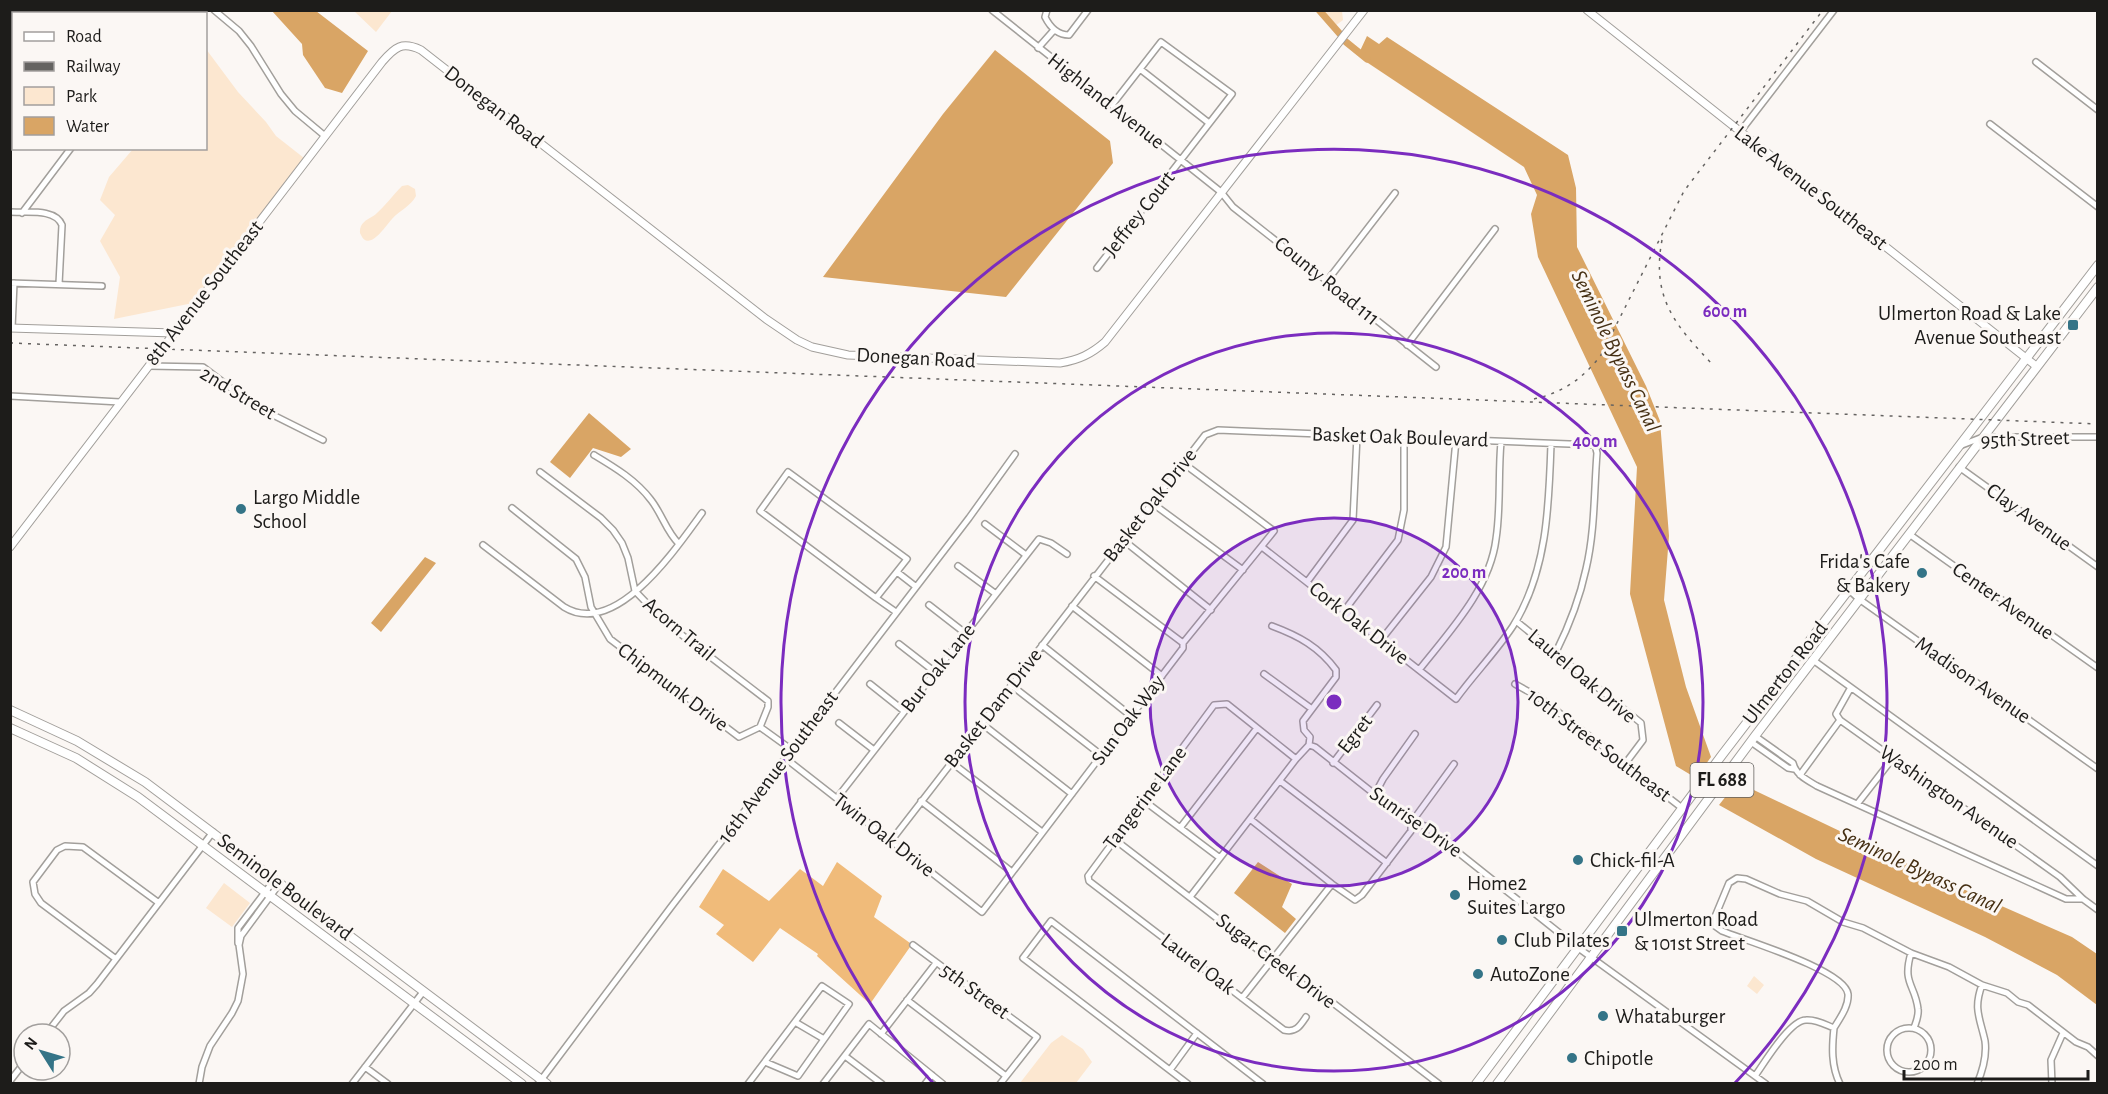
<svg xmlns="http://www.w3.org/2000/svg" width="2108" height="1094" viewBox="0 0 2108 1094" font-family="'Alegreya Sans',sans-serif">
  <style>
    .green { fill: #fce7d0 }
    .forest { fill: #f0bb7a }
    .water { fill: #d9a565 }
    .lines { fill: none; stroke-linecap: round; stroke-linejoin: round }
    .canal { stroke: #d9a565; stroke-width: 7 }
    .minor-casing { stroke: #a29f9b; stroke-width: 8 }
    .tertiary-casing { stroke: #a29f9b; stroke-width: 9 }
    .primary-casing { stroke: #a29f9b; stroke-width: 10 }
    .minor { stroke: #fff; stroke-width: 5 }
    .tertiary { stroke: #fff; stroke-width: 7 }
    .primary { stroke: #fff; stroke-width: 8 }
    .rail { stroke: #656361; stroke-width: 1.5; stroke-dasharray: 3 6; stroke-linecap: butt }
    .ring { fill: none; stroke: #7b2cbf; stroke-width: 3 }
    .poi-dot { fill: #347487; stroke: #fbf7f4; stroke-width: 2 }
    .labels { text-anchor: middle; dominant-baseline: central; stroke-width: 6; stroke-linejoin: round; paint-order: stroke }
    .shield { fill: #fbf7f4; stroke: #605e5b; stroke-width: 1.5 }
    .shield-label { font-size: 20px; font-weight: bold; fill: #1d1c1a }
    .street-label { font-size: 21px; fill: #1d1c1a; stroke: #fbf7f4 }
    .poi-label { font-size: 21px; fill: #1d1c1a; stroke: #fbf7f4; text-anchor: start }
    .water-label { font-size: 22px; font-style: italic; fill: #452f13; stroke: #fbf7f4 }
    .centre { fill: #7b2cbf; stroke: #fbf7f4; stroke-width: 3 }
    .ring-label { font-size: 18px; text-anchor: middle; font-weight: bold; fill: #7b2cbf; stroke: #fbf7f4; stroke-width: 6; stroke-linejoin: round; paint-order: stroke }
  </style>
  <rect width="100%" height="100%" fill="#fbf7f4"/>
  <!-- green -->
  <path class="green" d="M 354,11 L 392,11 L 376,32 Z
    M 1325,11 L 1342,11 L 1343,20 L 1335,26 L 1328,18 Z
    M 206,49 L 238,92 L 266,122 L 276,136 L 304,158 L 193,303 L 114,319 L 120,277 L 100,241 L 115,215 L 100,200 L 109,177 L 133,149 L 206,148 Z
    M 408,185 L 415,189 L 416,196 C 411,206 400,210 392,219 C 387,224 369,253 361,235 C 359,232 360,229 361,226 C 364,220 371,218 376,214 C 385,206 393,195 402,186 Z
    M 224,883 L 250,903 L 232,927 L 206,908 Z
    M 1754,976 L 1764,985 L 1757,994 L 1747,986 Z
    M 1062,1035 L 1083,1049 L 1092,1062 L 1076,1083 L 1020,1083 L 1051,1043 Z"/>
  <!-- forest -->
  <path class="forest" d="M 837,862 L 882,896 L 874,917 L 910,943 L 910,947 L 870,1004 L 817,956 L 818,954 L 780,928 L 753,962 L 716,934 L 724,925 L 699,907 L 723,869 L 769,901 L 800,869 L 823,886 Z"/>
  <!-- water -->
  <path class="water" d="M 272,11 L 316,11 L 368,51 L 342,93 L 325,88 L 303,55 L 302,44 Z
    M 1367,36 L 1379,44 L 1387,37 L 1568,155 L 1576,188 L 1577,247 L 1646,386 L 1660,421 L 1669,536 L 1664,600 L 1686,687 L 1711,757 L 1696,778 L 1676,766 L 1630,594 L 1637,467 L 1538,257 L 1531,214 L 1537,195 L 1524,167 L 1365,61 L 1360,51 Z
    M 995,50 L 1110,141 L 1113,163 L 1006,297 L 823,277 L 943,114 Z
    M 589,413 L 631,449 L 621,457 L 593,448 L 570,478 L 550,462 Z
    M 425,557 L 436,563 L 381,632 L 371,623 Z
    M 1737,782 L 1938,878 L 2072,937 L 2097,954 L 2097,1005 L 2057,975 L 1985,937 L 1816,859 L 1719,805 Z
    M 1258,862 L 1292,884 L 1282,907 L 1296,919 L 1285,933 L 1234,893 Z"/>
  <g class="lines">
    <!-- canal -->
    <path class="canal" d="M 1319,10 L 1340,34
      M 1346,42 L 1367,59"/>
    <!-- minor casing -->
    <g class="minor-casing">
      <path id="minor" d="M 214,10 L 239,31 L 251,46 L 281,94 L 295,111 L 325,136
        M 992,10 L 1221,192 L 1233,207 L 1436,367
        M 1047,10 L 1045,17 C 1050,27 1057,35 1069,35 L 1088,10
        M 78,14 L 80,10
        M 175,14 L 177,10
        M 1038,48 L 1054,30
        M 2036,62 L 2098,110
        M 1140,69 L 1209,123
        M 10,101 L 14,97
        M 1990,124 L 2098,207
        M 1740,132 L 1834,10
        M 10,212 C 27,213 55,208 62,225 L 59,284
        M 22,213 L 71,148
        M 1097,268 L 1232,94 L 1161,42 L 1112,105
        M 1327,281 L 1395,193
        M 10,283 L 102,286
        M 12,328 L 14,283
        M 1407,345 L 1495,229
        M 149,366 L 203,367 L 253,405 L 323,440
        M 10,396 L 120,402
        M 1962,445 L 1983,437 L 2098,437
        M 594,455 C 614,467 636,480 651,500 C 662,514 666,531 679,544
        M 1959,467 L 2098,567
        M 540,472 L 601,518 L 613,530 L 622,543 L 628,558 L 635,591 L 665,622 L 768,701 L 768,707 L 760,727 L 792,750
        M 788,472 L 907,559 L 876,598 L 760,511 Z
        M 1152,503 L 1243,570
        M 512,508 L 576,559 L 585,577 L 591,607 L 610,639 L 739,737 L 760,727
        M 985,524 L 1026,555
        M 1909,534 L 2098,668
        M 1123,540 L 1211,610
        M 483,545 L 564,607 C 616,639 677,547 702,513
        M 1262,547 L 1456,699 C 1474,674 1496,652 1513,626 C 1547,572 1549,506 1551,444
        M 958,566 L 996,594
        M 897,572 L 915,586
        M 1094,576 L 1183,643
        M 1307,582 L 1353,520 L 1357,436
        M 1849,590 L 1859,599 L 2098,769
        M 876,598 L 896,612
        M 929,605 L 965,633
        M 1072,606 L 1162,676
        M 1344,611 L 1398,540 L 1404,510 L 1404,438
        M 1516,621 L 1641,723 L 1643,740 L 1625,764
        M 1272,626 C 1299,636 1319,647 1336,670 L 1336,677 L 1303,721 L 1304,730 L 1310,737 L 1309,745
        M 1381,640 L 1431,577 L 1446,547 L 1456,440
        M 899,644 L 935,672
        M 1042,645 L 1131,716
        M 1813,660 L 2098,866
        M 1419,670 C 1449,632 1490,589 1496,539 C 1501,507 1498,474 1501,442
        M 1264,674 L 1312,709
        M 870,684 L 904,711
        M 1515,684 L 1540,698 L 1682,808
        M 1011,685 L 1096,751 L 1102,754
        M 1850,689 L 1836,714 L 1840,720 L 2060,877 L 2083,899 L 2098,910
        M 839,723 L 874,750
        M 981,723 L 1072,794
        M 1755,736 L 1793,763 C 1796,775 1807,780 1817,786 L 2066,899 L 2083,899
        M 1751,742 L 1788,768 L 1794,769
        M 1309,745 L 1315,747 L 1411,823 L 1425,826 L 1577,947 L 1766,1084
        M 785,758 L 982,912 L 1183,648 L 1183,643 L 1274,531 L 1183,463
        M 1296,759 L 1227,704 L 1214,705 L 1088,876 L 1089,881 L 1284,1030 C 1296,1033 1300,1026 1306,1017
        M 951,762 L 1042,832
        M 1333,763 L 1377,705
        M 1800,775 L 1840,720
        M 1280,781 L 1387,863
        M 1375,794 L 1383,779 L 1415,734
        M 837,798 L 1039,539 L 1051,543 L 1067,554
        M 1143,800 L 1220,858
        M 921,801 L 1012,872
        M 1858,803 L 1893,758
        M 1250,819 L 1332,884 L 1355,900 L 1362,895 L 1411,831 L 1411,823 L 1454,764
        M 1180,828 L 1257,728
        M 1114,839 L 1305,986 L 1320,993 L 1439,1084
        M 891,841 L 1205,435 L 1218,430 L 1595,445 L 1597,453 C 1594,491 1595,531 1586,569 C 1580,597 1569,626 1556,652
        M 1190,897 L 1296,759 L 1309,745
        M 238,943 L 238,928 L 275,879
        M 913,945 L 1037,1037 L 1000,1084
        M 1911,953 C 1902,984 1915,984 1918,1009 C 1919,1016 1916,1022 1914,1028
        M 116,959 L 41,903 L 35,894 L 33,882 L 57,850 L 65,846 L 83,847 L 159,903
        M 1242,998 L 1332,884
        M 907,1000 L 1006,1076
        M 795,1022 L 824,1039
        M 1834,1028 C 1840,1018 1849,1006 1848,994 C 1845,970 1744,940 1722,931 L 1715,926 L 1714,919 L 1729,883 L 1737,878 L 1746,879 L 1780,894 L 1807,901 L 1843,922 L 1863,928 L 1911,953 L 1949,967 L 1982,985 L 2007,993 L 2018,1002 L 2028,1005 L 2076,1042 L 2088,1047 L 2098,1056
        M1887 1050a22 22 0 1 1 44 0a22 22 0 1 1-44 0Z
        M 46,1034 L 64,1011 L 89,993 L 97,984 L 213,832
        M 881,1034 L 936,963
        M 845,1056 L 882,1084
        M 365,1067 L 388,1084
        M 1170,1070 L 1197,1033
        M 1755,1076 C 1765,1062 1790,1020 1806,1020 C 1816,1019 1826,1025 1834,1028 C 1832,1047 1831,1066 1840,1084
        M 10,1081 L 24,1063
        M 199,1084 L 202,1067 L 210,1046 L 232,1013 L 238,1001 L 243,974 L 239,945 L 241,936 L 280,883
        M 352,1084 L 423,992
        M 538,1084 L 671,907 L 969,518 L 1015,454
        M 748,1084 L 822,986 L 849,1004 L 798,1076 L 765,1062
        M 823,1084 L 869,1024 L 943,1084
        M 925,1084 L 932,1075
        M 1188,1084 L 1023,958 L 1051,921 L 1263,1084
        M 1977,1084 C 1983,1070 1987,1056 1985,1041 C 1980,1018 1973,1009 1982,985
        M 2052,1084 L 2051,1060 L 2063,1033"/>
    </g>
    <!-- tertiary casing -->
    <g class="tertiary-casing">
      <path id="tertiary" d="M 1587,10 L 2036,366
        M 10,328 L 174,333
        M 10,547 L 382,62 C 395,47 402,41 421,50 L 766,319 L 797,340 L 812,347 L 848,355 L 1060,363 C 1079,360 1091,354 1105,342 L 1364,10"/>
    </g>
    <!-- primary casing -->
    <g class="primary-casing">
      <path id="primary" d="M 10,710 L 77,741 L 145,782 L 547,1084
        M 10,728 L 76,758 L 138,797 L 522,1084
        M 1476,1084 L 1722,755 L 2098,265
        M 1497,1084 L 1755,736 L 2098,287"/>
    </g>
    <!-- minor -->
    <use href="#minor" class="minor"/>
    <!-- tertiary -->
    <use href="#tertiary" class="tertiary"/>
    <!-- primary -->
    <use href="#primary" class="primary"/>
    <!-- rail -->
    <path class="rail" d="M 1662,240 C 1651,299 1676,326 1714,366
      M 10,343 L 2098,424
      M 1534,399 C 1562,393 1584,378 1601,355 L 1684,191 L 1823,10"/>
  </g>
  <!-- distance rings -->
  <circle cx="1334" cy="702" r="184" fill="#7b2cbf" fill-opacity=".12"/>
  <g class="ring">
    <circle cx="1334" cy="702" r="184"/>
    <circle cx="1334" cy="702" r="369"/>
    <path d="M933 1083A553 553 0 1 1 1735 1083"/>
  </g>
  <!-- markers -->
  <g class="poi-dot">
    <rect x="2067" y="319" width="12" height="12" rx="3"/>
    <circle cx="241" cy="509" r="6"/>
    <circle cx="1922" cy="573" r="6"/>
    <circle cx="1578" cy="860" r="6"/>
    <circle cx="1455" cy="895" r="6"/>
    <rect x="1616" y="925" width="12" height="12" rx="3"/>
    <circle cx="1502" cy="940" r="6"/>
    <circle cx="1478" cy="974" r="6"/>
    <circle cx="1603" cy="1016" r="6"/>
    <circle cx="1572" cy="1058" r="6"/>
  </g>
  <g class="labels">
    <!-- shield labels -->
    <rect class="shield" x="1690.5" y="763" width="63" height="34" rx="4.5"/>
    <g class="shield-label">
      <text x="1722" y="780">FL 688</text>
    </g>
    <!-- street labels -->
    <g class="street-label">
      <text transform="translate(1106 101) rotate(38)">Highland Avenue</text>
      <text transform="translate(494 107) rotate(38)">Donegan Road</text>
      <text transform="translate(1811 188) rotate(38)">Lake Avenue Southeast</text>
      <text transform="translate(1139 214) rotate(-52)">Jeffrey Court</text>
      <text transform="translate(1327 281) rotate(39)">County Road 111</text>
      <text transform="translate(204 293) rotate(-52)">8th Avenue Southeast</text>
      <text transform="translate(916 358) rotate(3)">Donegan Road</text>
      <text transform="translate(238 393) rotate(31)">2nd Street</text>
      <text transform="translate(1400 437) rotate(2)">Basket Oak Boulevard</text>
      <text transform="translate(2025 439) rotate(-2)">95th Street</text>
      <text transform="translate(1150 505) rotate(-52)">Basket Oak Drive</text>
      <text transform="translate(2029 517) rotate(36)">Clay Avenue</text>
      <text transform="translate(2003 601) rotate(35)">Center Avenue</text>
      <text transform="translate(1359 623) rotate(38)">Cork Oak Drive</text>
      <text transform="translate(679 629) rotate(40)">Acorn Trail</text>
      <text transform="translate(938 668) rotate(-52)">Bur Oak Lane</text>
      <text transform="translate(1785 673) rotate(-52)">Ulmerton Road</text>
      <text transform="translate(1582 676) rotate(40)">Laurel Oak Drive</text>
      <text transform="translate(1973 680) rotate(35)">Madison Avenue</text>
      <text transform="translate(673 687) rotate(37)">Chipmunk Drive</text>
      <text transform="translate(993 708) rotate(-52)">Basket Dam Drive</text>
      <text transform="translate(1128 720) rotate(-53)">Sun Oak Way</text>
      <text transform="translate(1355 734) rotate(-52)">Egret</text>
      <text transform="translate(1599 745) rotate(37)">10th Street Southeast</text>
      <text transform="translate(778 767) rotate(-53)">16th Avenue Southeast</text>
      <text transform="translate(1949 797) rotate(35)">Washington Avenue</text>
      <text transform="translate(1145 798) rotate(-53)">Tangerine Lane</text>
      <text transform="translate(1416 822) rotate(35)">Sunrise Drive</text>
      <text transform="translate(884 835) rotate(38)">Twin Oak Drive</text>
      <text transform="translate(285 887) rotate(37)">Seminole Boulevard</text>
      <text transform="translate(1276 961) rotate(37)">Sugar Creek Drive</text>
      <text transform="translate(1198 964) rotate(37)">Laurel Oak</text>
      <text transform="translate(975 991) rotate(36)">5th Street</text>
    </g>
    <!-- poi labels -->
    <g class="poi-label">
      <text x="2061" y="313" text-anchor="end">Ulmerton Road &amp; Lake<tspan x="2061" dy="24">Avenue Southeast</tspan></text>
      <text x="253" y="497">Largo Middle<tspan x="253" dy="24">School</tspan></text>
      <text x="1910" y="561" text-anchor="end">Frida's Cafe<tspan x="1910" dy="24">&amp; Bakery</tspan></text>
      <text x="1590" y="860">Chick-fil-A</text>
      <text x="1467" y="883">Home2<tspan x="1467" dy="24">Suites Largo</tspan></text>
      <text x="1634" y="919">Ulmerton Road<tspan x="1634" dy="24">&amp; 101st Street</tspan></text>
      <text x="1514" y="940">Club Pilates</text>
      <text x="1490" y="974">AutoZone</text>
      <text x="1615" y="1016">Whataburger</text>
      <text x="1584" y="1058">Chipotle</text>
    </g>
    <!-- water labels -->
    <g class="water-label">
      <text transform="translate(1616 351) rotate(64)">Seminole Bypass Canal</text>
      <text transform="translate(1920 870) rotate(25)">Seminole Bypass Canal</text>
    </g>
  </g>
  <circle cx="1334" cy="702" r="9" class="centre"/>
  <g class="ring-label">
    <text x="1725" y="317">600 m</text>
    <text x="1595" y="447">400 m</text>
    <text x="1464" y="578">200 m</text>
  </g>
  <!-- border -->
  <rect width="2108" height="1094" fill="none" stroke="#1d1c1a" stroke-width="24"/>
  <!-- legend -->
  <rect x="12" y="12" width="195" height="138" fill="#fbf7f4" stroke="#a29f9d" stroke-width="1.5"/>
  <rect x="24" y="32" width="30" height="9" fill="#ffffff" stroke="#a29f9d" stroke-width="1.5"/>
  <text x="66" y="42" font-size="18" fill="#1d1c1a">Road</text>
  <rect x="24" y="62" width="30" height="9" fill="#656361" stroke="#a29f9d" stroke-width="1.5"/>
  <text x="66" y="72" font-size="18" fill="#1d1c1a">Railway</text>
  <rect x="24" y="87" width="30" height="18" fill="#fce7d0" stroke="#a29f9d" stroke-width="1.5"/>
  <text x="66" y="102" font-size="18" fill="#1d1c1a">Park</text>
  <rect x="24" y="117" width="30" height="18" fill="#d9a565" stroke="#a29f9d" stroke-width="1.5"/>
  <text x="66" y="132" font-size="18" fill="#1d1c1a">Water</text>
  <!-- north arrow -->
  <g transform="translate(42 1052) rotate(307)"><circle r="28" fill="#fbf7f4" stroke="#a29f9d" stroke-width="1.5"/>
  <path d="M0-4.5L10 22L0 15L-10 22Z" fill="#347487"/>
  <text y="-9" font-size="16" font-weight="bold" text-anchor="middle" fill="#1d1c1a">N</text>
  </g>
  <!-- scale -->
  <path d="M1904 1070v9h184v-9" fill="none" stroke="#1d1c1a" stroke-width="3"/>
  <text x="1913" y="1070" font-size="18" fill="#1d1c1a" stroke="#fbf7f4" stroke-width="4.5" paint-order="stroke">200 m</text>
</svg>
